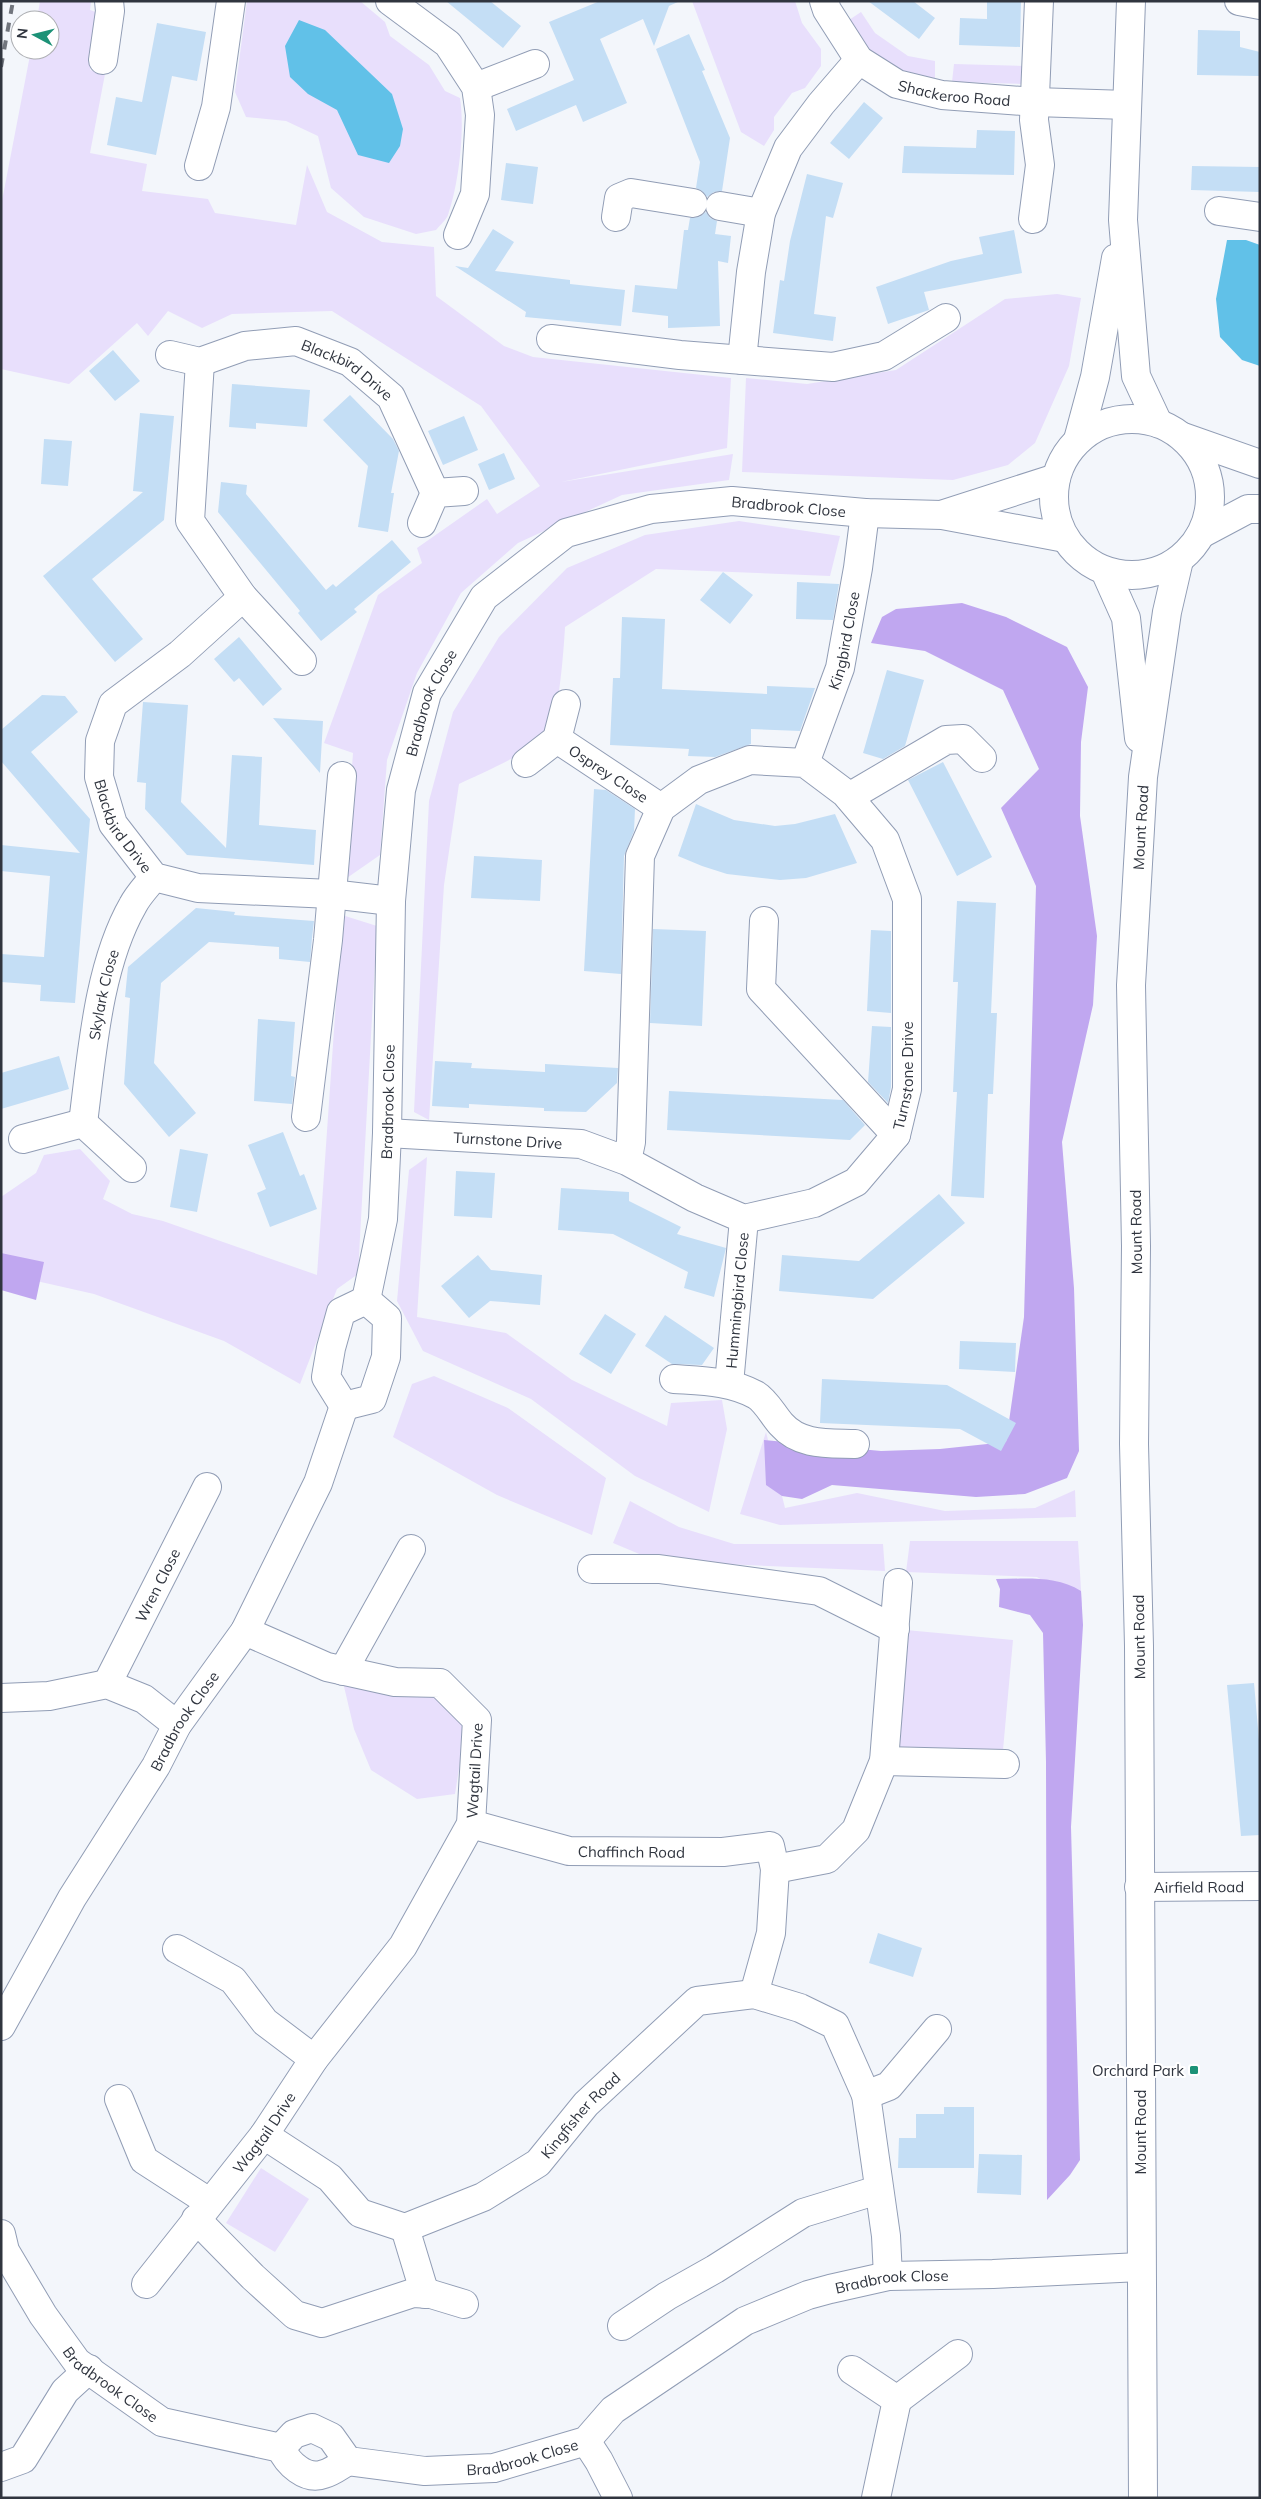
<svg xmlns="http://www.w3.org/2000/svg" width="1261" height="2499" viewBox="0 0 1261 2499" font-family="Mulish,sans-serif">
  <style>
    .green { fill: #e8dffc }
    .forest { fill: #c0a7f0 }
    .water { fill: #61c1e8 }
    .building { fill: #c4def5 }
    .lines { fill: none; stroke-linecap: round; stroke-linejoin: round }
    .minor-casing { stroke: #919db5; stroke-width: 30 }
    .minor { stroke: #fff; stroke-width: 28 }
    .rail { stroke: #71757d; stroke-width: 4; stroke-dasharray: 9 9; stroke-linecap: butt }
    .poi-dot { fill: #1c9277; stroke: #fff; stroke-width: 2 }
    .labels { text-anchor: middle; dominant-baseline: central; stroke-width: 4; stroke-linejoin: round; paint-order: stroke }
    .street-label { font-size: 15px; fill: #30353f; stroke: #fff }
    .poi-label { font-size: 15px; fill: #30353f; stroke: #fff; text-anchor: end }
  </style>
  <rect width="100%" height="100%" fill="#f3f6fb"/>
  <!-- green -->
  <path class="green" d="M 40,1 L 91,1 L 90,10 L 101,14 L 90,70 L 105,74 L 90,153 L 147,164 L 142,191 L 208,199 L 215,213 L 296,225 L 307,165 L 327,212 L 382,242 L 434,247 L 436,296 L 504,346 L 533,357 L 731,378 L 727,448 L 561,482 L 733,454 L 729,480 L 622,495 L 518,543 L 461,593 L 417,673 L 387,760 L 380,855 L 344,880 L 353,753 L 324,743 L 378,595 L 422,563 L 417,548 L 487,499 L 497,514 L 540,486 L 481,406 L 332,311 L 232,314 L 202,328 L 168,311 L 148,336 L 137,323 L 69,384 L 1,369 L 1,206 L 31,50 L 50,50 L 50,20 L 37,20 Z
    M 247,1 L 360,1 L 385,22 L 390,36 L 429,65 L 445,91 L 460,98 C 465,130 459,183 448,215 C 446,220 440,225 436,230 L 416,234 L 364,217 L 331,188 L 318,136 L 286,121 L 246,117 L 235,92 Z
    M 692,1 L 795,1 L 802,23 L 821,49 L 821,66 L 805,88 L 792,93 L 774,117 L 774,130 L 764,146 L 741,132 Z
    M 861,12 L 875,33 L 908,56 L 935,61 L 935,81 L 903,73 L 868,51 L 846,22 Z
    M 954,64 L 1025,66 L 1023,84 L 952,82 Z
    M 1057,294 L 1081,298 L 1069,366 L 1035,443 L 1008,465 L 953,480 L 742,472 L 746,378 L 807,384 L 896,370 L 1005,299 Z
    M 739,521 L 840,536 L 830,576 L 656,569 L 565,627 C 564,646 559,720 548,732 C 529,754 486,771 459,784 L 444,885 L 429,1120 L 414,1112 L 429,801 L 453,712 L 499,637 L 567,568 L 645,535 Z
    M 342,915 L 377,926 L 358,1274 L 337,1289 L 300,1384 L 224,1341 L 94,1294 L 1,1273 L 1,1197 L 36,1173 L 44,1155 L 80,1149 L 110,1181 L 103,1199 L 132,1214 L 163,1221 L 317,1275 Z
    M 427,1157 L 417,1317 L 506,1333 L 572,1380 L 667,1426 L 671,1403 L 722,1400 L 727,1429 L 709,1512 L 635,1476 L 531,1399 L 423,1351 L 397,1301 L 409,1170 Z
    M 434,1376 L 508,1408 L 606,1478 L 592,1535 L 497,1495 L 393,1437 L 412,1384 Z
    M 766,1432 L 785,1508 L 857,1493 L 945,1511 L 1035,1508 L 1075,1490 L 1076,1517 L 780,1525 L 740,1514 Z
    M 630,1501 L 679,1527 L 734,1544 L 883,1544 L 885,1571 L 656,1561 L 613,1543 Z
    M 910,1541 L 1078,1541 L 1082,1605 L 1037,1577 L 906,1572 Z
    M 906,1630 L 1013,1640 L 1002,1761 L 895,1752 Z
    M 342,1678 L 435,1693 L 466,1724 L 455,1794 L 417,1799 L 371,1770 L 354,1729 Z
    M 261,2168 L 309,2199 L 275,2252 L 226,2223 Z"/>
  <!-- forest -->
  <path class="forest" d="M 962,603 L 1006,617 L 1067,647 L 1088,687 L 1081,742 L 1080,816 L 1097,936 L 1093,1005 L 1062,1142 L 1074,1288 L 1079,1451 L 1067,1478 L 1025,1494 L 976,1497 L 832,1485 L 802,1499 L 782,1496 L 766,1485 L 764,1440 L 881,1451 L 940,1449 L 1006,1442 L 1024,1317 L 1036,886 L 1001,808 L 1039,769 L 1003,690 L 925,651 L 871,643 L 882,617 L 896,609 Z
    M 1,1253 L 44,1262 L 36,1300 L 1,1290 Z
    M 996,1579 C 1025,1579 1055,1575 1081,1591 L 1083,1625 L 1071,1827 L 1080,2160 L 1070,2175 L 1047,2200 L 1046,1762 L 1043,1633 L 1030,1615 L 999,1607 L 1000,1589 Z"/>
  <!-- water -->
  <path class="water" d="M 299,20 L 325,30 L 392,94 L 403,129 L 400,146 L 389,163 L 358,155 L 337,110 L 308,94 L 290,77 L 285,46 Z
    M 1227,240 L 1246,240 L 1260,245 L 1260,366 L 1242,360 L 1220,337 L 1216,299 Z"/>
  <!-- building -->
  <path class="building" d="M 446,1 L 490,1 L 521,26 L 503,48 Z
    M 600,1 L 680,1 L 669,6 L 654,46 L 643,19 L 600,39 L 627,103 L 583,122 L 576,105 L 516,131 L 507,109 L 574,80 L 549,22 Z
    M 868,1 L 913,1 L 935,18 L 919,39 Z
    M 987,1 L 1021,1 L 1020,47 L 959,45 L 960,18 L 987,19 Z
    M 157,23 L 206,32 L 197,81 L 172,76 L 156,155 L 107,145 L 116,97 L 142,102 Z
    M 1198,30 L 1240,31 L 1240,47 L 1260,52 L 1260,76 L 1197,75 Z
    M 689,34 L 705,70 L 702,71 L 730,138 L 722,191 L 714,192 L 707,197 L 702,191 L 696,188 L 700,162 L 656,49 Z
    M 864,102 L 883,118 L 849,159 L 830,143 Z
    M 977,130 L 1015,131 L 1014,175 L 902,173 L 904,146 L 976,148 Z
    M 506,163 L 538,167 L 533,204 L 501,200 Z
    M 1192,166 L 1260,167 L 1260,192 L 1191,190 Z
    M 807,174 L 843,183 L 833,218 L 826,216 L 814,314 L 836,317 L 833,341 L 773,333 L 780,280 L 784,281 L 790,241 Z
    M 706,212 L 710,218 L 717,221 L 715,234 L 731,236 L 728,263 L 718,261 L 720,326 L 668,328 L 668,316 L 632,312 L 635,285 L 677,289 L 684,230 L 688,230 L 690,218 L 699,217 Z
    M 493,229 L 514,242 L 495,271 L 570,280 L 570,284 L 625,290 L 621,326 L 525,317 L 526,312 L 455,266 L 468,268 Z
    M 1014,230 L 1022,273 L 924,292 L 929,310 L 888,324 L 876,287 L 951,261 L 983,254 L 979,237 Z
    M 113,350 L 140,381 L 115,401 L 89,371 Z
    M 232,384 L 310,390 L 307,427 L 256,423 L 256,429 L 229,427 Z
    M 350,395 L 393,439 L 399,451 L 391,493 L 394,493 L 388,532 L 358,527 L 368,466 L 323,420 Z
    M 140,413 L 174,416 L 164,520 L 92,579 L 143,639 L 115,662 L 43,576 L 143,492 L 133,491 Z
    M 464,416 L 478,450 L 443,465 L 428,431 Z
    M 44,439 L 72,441 L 68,486 L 41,484 Z
    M 504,453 L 515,479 L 489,490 L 478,464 Z
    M 221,482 L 247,485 L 246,494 L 326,590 L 333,584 L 336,587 L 392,540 L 411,562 L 354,609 L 357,612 L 321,641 L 298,613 L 300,611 L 218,512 Z
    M 723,572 L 753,595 L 730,624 L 700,600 Z
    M 797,582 L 839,584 L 833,620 L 796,619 Z
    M 622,617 L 665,619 L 662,689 L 767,694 L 767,686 L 815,688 L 800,731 L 751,729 L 751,744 L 715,757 L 688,756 L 689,749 L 610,745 L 613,678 L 620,678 Z
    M 239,637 L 282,689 L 263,706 L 239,678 L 234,682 L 214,659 Z
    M 887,670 L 924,680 L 905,746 L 883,759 L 863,753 Z
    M 42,695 L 65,696 L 78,712 L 31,752 L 90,819 L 75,1003 L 40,1001 L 41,985 L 1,982 L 1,954 L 44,957 L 50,876 L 1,871 L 1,845 L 80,853 L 1,761 L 1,730 Z
    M 143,702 L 188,705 L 181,802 L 226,848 L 232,755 L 262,757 L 259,825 L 316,830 L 314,865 L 187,855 L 145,809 L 146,783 L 137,782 Z
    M 273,718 L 323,721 L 320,773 Z
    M 943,762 L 992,857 L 957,876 L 908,780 Z
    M 594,789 L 606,790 L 635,809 L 634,831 L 624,856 L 621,974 L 584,971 Z
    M 696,804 L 734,820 L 775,826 L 795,824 L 835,814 L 857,863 L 806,878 L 780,880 L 727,874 L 702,866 L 678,856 Z
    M 474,856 L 542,860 L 540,901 L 471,898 Z
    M 957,901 L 996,903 L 991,1013 L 997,1013 L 993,1094 L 988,1094 L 984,1198 L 951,1196 L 957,1092 L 953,1092 L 958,982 L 953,982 Z
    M 196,908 L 235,912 L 234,915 L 314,921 L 312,938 L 310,962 L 279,959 L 279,947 L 209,942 L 161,983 L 154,1063 L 196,1113 L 169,1137 L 124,1084 L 130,998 L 125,997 L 128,967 Z
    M 653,929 L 706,931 L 702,1026 L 650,1023 Z
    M 871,930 L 891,931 L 891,1013 L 867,1011 Z
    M 258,1019 L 295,1022 L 291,1076 L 295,1077 L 292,1104 L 254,1101 Z
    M 872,1026 L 891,1027 L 891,1087 L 888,1103 L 868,1082 Z
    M 59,1056 L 69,1089 L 1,1109 L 1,1073 Z
    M 435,1061 L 472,1063 L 471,1068 L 545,1072 L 545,1064 L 618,1068 L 617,1083 L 586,1112 L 544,1111 L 544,1108 L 469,1104 L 469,1108 L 432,1106 Z
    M 669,1091 L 843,1100 L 865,1125 L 850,1140 L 667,1130 Z
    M 283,1132 L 300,1176 L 304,1174 L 317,1209 L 270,1227 L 257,1193 L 266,1189 L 248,1145 Z
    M 180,1149 L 208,1154 L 197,1212 L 170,1207 Z
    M 456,1171 L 495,1173 L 492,1218 L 454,1216 Z
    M 561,1188 L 629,1192 L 629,1201 L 681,1227 L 677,1234 L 726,1248 L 714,1297 L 684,1288 L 688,1272 L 613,1234 L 558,1230 Z
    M 939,1194 L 965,1223 L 873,1299 L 779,1291 L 782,1255 L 859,1261 Z
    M 478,1255 L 491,1270 L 542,1275 L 540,1305 L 490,1301 L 469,1318 L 441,1286 Z
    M 605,1314 L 636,1334 L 611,1374 L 579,1354 Z
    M 665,1315 L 714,1348 L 702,1365 L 672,1364 L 645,1346 Z
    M 960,1341 L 1016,1343 L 1015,1372 L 959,1369 Z
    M 822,1379 L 947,1385 L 1016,1423 L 1001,1451 L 960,1429 L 820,1423 Z
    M 1254,1683 L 1260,1751 L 1260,1835 L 1241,1836 L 1227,1685 Z
    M 878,1933 L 922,1948 L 913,1977 L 869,1963 Z
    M 944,2107 L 974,2107 L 974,2168 L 898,2168 L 899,2138 L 916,2138 L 916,2114 L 944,2114 Z
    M 979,2154 L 1022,2155 L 1021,2195 L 977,2193 Z"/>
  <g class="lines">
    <!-- minor casing -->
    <g class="minor-casing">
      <g id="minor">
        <path d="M 390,1 L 448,44 L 476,87 L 480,115 L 475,194 L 458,235"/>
        <path id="s1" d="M 824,1 L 827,10 L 859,60 L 897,84 L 942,95 L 1035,102 L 1127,105"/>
        <path d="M 1131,1 L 1123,220 L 1136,376 L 1158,423"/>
        <path d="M 1239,1 L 1260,5"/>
        <path d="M 103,60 L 110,11 L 109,1"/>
        <path d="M 476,87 L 535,64"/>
        <path d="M 199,166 L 216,107 L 231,1"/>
        <path d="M 720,206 L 761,213"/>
        <path d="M 1219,211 L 1260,217"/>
        <path d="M 616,217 L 619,198 L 631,193 L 693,203"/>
        <path d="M 1033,219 L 1040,165 L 1034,120 L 1039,1"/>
        <path d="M 551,339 L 680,355 L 833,367 L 884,356 L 946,318"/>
        <path id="s2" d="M 170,355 L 200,362 L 245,346 L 296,341 L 350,362 L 391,397 L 435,493"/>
        <path d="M 742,360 L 751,272 L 761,213 L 788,148 L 821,104 L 859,60"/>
        <path d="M 200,362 L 190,521 L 243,597 L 302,661"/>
        <circle cx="1132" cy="497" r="78"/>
        <path d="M 1183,437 L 1260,464"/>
        <path d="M 1078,440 L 1095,377 L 1116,258"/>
        <path d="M 944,514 L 1056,478"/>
        <path d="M 422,523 L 435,493 L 464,491"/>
        <path d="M 1201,534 L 1248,509 L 1260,509"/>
        <path d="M 1105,571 L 1126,618 L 1139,738"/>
        <path id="s3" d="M 243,597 L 180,654 L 113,704 L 100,741 L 99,777 L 113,824 L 154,877 L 198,888 L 331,894 L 391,901"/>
        <path id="s4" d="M 557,739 L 661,808"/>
        <path d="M 526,763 L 557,739 L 566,704"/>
        <path id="s5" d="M 805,763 L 840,668 L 858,568 L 865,513"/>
        <path d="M 849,797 L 946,740 L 963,739 L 982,758"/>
        <path d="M 764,921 L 761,989 L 896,1135"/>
        <path d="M 306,1117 L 328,940 L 342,776"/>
        <path id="s6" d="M 83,1123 C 92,1054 98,966 133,905 C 138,895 147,886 154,877"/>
        <path id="s7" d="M 387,1133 L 581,1144 L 627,1161 L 695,1198 L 744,1219 L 814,1203 L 856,1182 L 896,1135 L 907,1089 L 907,899 L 885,840 L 845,793 L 805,763 L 750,760 L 699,780 L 661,808 L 640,856 L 631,1142 L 627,1161"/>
        <path d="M 23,1139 L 83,1123 L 132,1168"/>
        <path id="s8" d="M 366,1300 L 383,1219 L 387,1133 L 391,901 L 401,790 L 427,693 L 484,597 L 566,533 L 651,509 L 732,501 L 865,513 L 942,515 L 1065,538"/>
        <path d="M 674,1379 C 703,1381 730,1381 756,1395 C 766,1401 773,1415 781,1424 C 800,1446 829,1443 855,1444"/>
        <path id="s9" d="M 729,1384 L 744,1219"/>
        <path d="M 344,1406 L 372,1399 L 386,1357 L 387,1318 L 366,1300"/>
        <path d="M 344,1406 L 326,1377 L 331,1348 L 341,1312 L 366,1300"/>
        <path d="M 592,1569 L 659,1569 L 819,1591 L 895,1629"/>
        <path d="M 343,1671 L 411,1549"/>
        <path id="s10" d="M 107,1684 L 207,1487"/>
        <path d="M 1,1698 L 49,1696 L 107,1684 L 144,1699 L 177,1725"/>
        <path d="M 884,1761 L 1005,1764"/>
        <path id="s11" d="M 471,1824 L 569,1851 L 723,1852 L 770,1846 L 775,1869 L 771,1933 L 754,1994"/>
        <path d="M 775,1869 L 827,1859 L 856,1830 L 884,1761 L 898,1583"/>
        <path id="s12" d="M 1139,1887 L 1260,1886"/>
        <path d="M 177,1949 L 233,1980 L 265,2022 L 314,2059"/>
        <path id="s13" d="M 1,2026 L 72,1898 L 156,1766 L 177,1725 L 245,1631 L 318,1483 L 344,1406"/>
        <path d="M 866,2095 L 889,2086 L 937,2029"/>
        <path d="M 119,2099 L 144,2160 L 209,2202"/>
        <path id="s14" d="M 264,2135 L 330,2178 L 360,2213 L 405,2228 L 483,2197 L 538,2163 L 586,2104 L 697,2001 L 754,1994 L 800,2008 L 835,2025 L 866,2095 L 886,2236 L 888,2276"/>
        <path d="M 196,2219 L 253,2277 L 295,2315 L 322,2323 L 413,2293 L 431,2294 L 464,2304"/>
        <path d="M 405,2228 L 425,2294"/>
        <path id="s15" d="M 1,2234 L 5,2251 L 43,2315 L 77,2362 L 162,2422 L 281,2448"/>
        <path id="s16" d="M 146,2284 L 264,2135 L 314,2059 L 403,1946 L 471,1824 L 477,1720 L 440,1683 L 395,1682 L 327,1667 L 245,1631"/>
        <path d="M 622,2326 L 667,2296 L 715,2269 L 803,2213 L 878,2190"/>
        <path d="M 852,2370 L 897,2400 L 876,2498"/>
        <path d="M 897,2400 L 958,2354"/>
        <path d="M 586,2441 L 599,2461 L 618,2498"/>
        <path id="s17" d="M 281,2448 L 294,2434 L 312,2428 L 331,2437 L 348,2461 L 425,2471 L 494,2468 L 586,2441 L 613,2410 L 745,2321 L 808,2295 L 830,2289 L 888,2276 L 993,2274 L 1140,2267"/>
        <path d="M 281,2448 C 287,2463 306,2481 324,2474 C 332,2472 341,2465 348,2461"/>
        <path d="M 1,2467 L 23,2459 L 65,2391 L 89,2369"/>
        <path id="s18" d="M 1143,2498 L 1139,1646 L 1134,1444 L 1136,1246 L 1131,985 L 1143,777 L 1167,612 L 1179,560"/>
      </g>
    </g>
    <!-- minor -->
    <use href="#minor" class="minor"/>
    <!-- rail -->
    <path class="rail" d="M 1,67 L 13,1"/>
  </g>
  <!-- markers -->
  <rect class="poi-dot" x="1189" y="2065" width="10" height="10" rx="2.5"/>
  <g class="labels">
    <!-- street labels -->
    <g class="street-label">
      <text stroke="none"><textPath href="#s1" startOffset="172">Shackeroo Road</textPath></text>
      <text stroke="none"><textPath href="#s2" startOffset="189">Blackbird Drive</textPath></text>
      <text stroke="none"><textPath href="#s8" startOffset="1055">Bradbrook Close</textPath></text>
      <text stroke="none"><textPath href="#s5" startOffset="129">Kingbird Close</textPath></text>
      <text stroke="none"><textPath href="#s8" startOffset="605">Bradbrook Close</textPath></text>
      <text stroke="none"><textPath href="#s4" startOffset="62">Osprey Close</textPath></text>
      <text stroke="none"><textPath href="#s3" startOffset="299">Blackbird Drive</textPath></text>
      <text stroke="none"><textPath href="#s18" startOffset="1671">Mount Road</textPath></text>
      <text stroke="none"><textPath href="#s6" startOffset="130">Skylark Close</textPath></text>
      <text stroke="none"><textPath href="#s7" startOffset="615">Turnstone Drive</textPath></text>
      <text stroke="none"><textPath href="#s8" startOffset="200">Bradbrook Close</textPath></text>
      <text stroke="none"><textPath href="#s7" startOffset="121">Turnstone Drive</textPath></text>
      <text transform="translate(1136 1232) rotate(-91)">Mount Road</text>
      <text stroke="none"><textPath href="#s9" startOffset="84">Hummingbird Close</textPath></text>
      <text stroke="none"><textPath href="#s10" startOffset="111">Wren Close</textPath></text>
      <text transform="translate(1139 1637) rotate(-91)">Mount Road</text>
      <text stroke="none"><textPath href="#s13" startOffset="356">Bradbrook Close</textPath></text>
      <text stroke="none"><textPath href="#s16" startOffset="618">Wagtail Drive</textPath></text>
      <text stroke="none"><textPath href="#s11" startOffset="164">Chaffinch Road</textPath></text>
      <text stroke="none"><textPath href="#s12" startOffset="60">Airfield Road</textPath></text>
      <text stroke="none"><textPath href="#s14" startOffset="385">Kingfisher Road</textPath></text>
      <text stroke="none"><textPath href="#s16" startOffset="192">Wagtail Drive</textPath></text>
      <text transform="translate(1140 2132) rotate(-90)">Mount Road</text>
      <text stroke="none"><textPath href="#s17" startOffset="685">Bradbrook Close</textPath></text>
      <text stroke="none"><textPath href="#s15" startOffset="190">Bradbrook Close</textPath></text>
      <text stroke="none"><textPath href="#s17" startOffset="265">Bradbrook Close</textPath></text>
    </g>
    <!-- poi labels -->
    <g class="poi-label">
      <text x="1184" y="2070">Orchard Park</text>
    </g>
  </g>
  <!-- border -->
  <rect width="1261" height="2499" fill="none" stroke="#30353f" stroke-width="5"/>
  <!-- north arrow -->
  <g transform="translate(35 35) rotate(277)"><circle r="24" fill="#ffffff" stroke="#acaeb2"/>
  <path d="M0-4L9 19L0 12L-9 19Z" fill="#1c9277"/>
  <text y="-8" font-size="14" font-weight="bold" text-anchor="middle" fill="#30353f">N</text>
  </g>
</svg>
